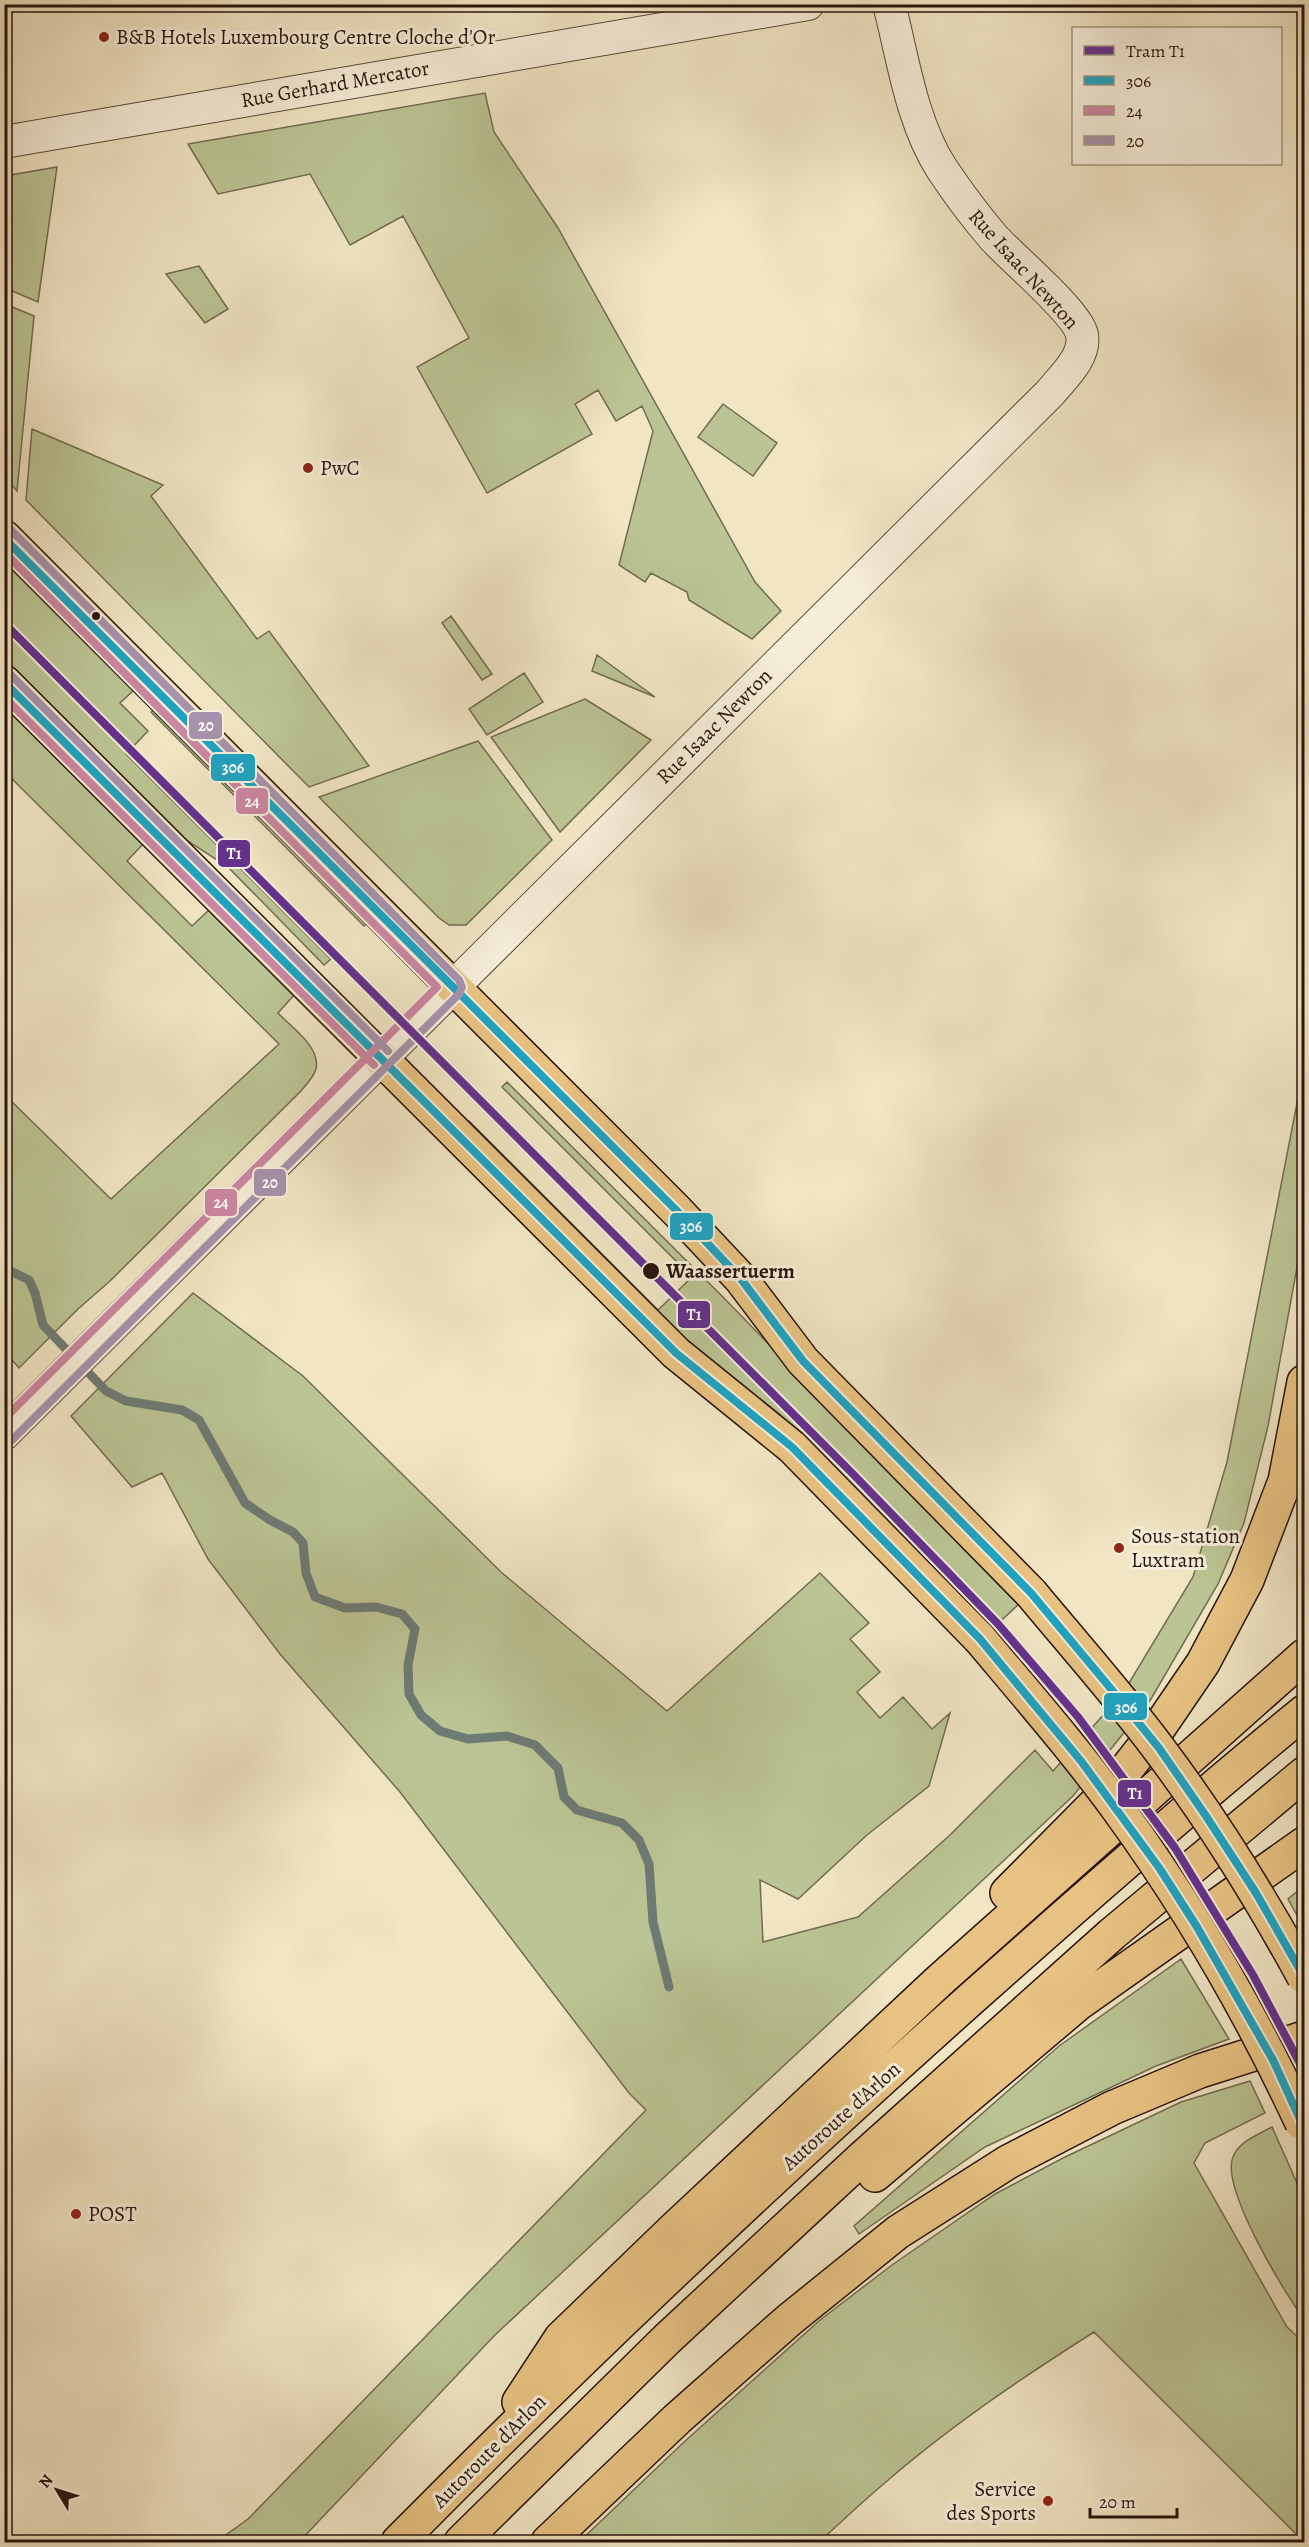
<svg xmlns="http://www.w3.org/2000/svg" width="1309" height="2547" viewBox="0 0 1309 2547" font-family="Alegreya,serif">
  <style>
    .green { fill: #bbc494; stroke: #726c50; stroke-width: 1.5 }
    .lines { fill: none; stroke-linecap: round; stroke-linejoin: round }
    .stream { stroke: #6e7a74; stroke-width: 9 }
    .minor-casing { stroke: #5b483a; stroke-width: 34 }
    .primary-casing { stroke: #29140c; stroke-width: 36 }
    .motorway-casing { stroke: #29140c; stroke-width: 36 }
    .minor { stroke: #f6eed9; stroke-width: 32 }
    .primary { stroke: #e8c282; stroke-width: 33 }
    .motorway { stroke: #e8c282; stroke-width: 33 }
    .primary-bridge-casing { stroke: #29140c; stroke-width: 36; stroke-linecap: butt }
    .primary-bridge { stroke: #e8c282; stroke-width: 33 }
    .bus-1-casing { stroke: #f6eed9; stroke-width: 12 }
    .bus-2-casing { stroke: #f6eed9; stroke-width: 12 }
    .bus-3-casing { stroke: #f6eed9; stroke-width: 12 }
    .bus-1 { stroke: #20a3c1; stroke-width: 8 }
    .bus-2 { stroke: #cb86a2; stroke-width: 8 }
    .bus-3 { stroke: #a792ad; stroke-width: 8 }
    .tram-1-casing { stroke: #f6eed9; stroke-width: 12 }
    .tram-1 { stroke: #64318f; stroke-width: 8 }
    .poi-dot { fill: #8f2418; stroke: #f6eed9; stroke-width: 2 }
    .bus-dot { fill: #29140c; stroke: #f6eed9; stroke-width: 2 }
    .labels { text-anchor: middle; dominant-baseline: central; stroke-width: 6; stroke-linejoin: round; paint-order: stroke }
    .poi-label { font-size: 21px; fill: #29140c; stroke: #f6eed9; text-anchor: start }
    .street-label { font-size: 21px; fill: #29140c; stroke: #f6eed9 }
    .stop-label { font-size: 21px; font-weight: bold; fill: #29140c; stroke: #f6eed9; text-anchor: start }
    .line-badge { stroke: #f6eed9; stroke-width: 2 }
    .badge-label { font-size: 16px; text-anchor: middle; font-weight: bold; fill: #fff }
  </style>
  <rect width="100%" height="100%" fill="#f1e5c4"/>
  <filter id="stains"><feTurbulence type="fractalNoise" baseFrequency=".00333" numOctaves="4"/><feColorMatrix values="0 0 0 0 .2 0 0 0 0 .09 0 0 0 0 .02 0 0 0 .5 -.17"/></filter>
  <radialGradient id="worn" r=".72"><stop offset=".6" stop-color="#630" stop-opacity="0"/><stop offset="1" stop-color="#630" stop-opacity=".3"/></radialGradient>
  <!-- green -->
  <path class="green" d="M 485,93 L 494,132 L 558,228 L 755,582 L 781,611 L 752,639 L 689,600 L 687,592 L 651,573 L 645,582 L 619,565 L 653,431 L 642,406 L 616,421 L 598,390 L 575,404 L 592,434 L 487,493 L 417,367 L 469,338 L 403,216 L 350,245 L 310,174 L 218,194 L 188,144 Z
    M 57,167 L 38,302 L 5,288 L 5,176 Z
    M 199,266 L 228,309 L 205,323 L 166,274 Z
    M 5,304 L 34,316 L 17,491 L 5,477 Z
    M 723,404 L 777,443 L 753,476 L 698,437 Z
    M 32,429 L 163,485 L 151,496 L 257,639 L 269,631 L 369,766 L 309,787 L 26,500 Z
    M 4,558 L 135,689 L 120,703 L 148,731 L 126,754 L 331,959 L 324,965 L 228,867 L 180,836 L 156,814 L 5,660 Z
    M 451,616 L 492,674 L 482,680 L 442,623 Z
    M 597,655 L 655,697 L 592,671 Z
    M 524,673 L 543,702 L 487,735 L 469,709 Z
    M 585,699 L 651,740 L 560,832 L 491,737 Z
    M 5,702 L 144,843 L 127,861 L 192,926 L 210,909 L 295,994 L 278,1013 C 291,1027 321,1047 316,1069 C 314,1077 305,1086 300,1092 L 110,1281 L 78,1309 L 19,1368 L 5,1352 L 5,1095 L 111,1199 L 279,1044 L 5,772 Z
    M 155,709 L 368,922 L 364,926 L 151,712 Z
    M 478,741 L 552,840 L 466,925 L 449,925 L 439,918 L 319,797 Z
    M 1304,1079 L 1304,1229 L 1268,1426 L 1244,1523 L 1218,1584 L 1151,1699 L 1073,1796 L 495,2335 L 299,2542 L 216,2542 L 248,2519 L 646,2110 L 629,2093 L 400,1792 L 280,1654 L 208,1559 L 162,1473 L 132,1487 L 71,1416 L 193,1293 L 303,1376 L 501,1572 L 667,1711 L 820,1573 L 869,1623 L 850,1639 L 880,1672 L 857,1692 L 880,1718 L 903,1697 L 932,1729 L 950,1713 L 929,1786 L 867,1835 L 798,1899 L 760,1880 L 763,1942 L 858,1917 L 950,1835 L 1035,1750 L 1053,1771 L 1123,1693 L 1193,1577 L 1227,1462 L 1298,1098 Z
    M 507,1082 L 722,1296 L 1020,1603 L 991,1630 L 778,1413 L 676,1331 L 465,1124 L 469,1121 L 658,1310 L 692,1277 L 502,1087 Z
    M 1304,1886 L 1304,1928 L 1288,1899 Z
    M 1181,1959 L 1229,2039 L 1156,2066 L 985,2147 L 859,2234 L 854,2226 L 1059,2046 Z
    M 1250,2081 L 1265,2113 L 1205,2143 L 1194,2163 L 1287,2327 L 1304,2343 L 1304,2542 L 1094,2332 C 1020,2379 946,2429 880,2487 C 859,2505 839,2524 819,2542 L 579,2542 L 684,2442 L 820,2320 L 892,2265 L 995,2194 L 1063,2158 L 1181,2102 Z
    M 1272,2127 L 1297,2183 L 1304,2217 L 1304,2319 C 1285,2294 1220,2187 1233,2157 C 1239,2141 1258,2135 1272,2127 Z"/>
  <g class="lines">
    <!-- stream -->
    <path class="stream" d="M 4,1268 L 29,1280 L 35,1293 L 43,1325 L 106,1391 L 126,1401 L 182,1410 L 199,1420 L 245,1503 L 270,1520 L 293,1532 L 303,1543 L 306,1573 L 315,1597 L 345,1608 L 376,1607 L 402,1614 L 415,1629 L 408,1665 L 409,1694 L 421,1715 L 440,1731 L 468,1739 L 507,1736 L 535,1745 L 558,1768 L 564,1797 L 577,1810 L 622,1823 L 639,1840 L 649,1864 L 653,1922 L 669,1987"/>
    <!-- minor casing -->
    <g class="minor-casing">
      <path id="minor" d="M 4,142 L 808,4
        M 4,1434 L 1050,393 C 1062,378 1086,357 1082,335 C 1078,313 1012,258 994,238 C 975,216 958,193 942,169 C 911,121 903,58 889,4"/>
    </g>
    <!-- primary casing -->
    <g class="primary-casing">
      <path id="primary" d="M 4,537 L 678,1212 L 741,1279 L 803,1361 L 1031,1593
        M 4,682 L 676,1353 L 792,1447 L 980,1639"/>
    </g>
    <!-- motorway casing -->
    <g class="motorway-casing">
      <path id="motorway" d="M 1007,1893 L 1113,1786 L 1158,1729 L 1203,1663 L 1247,1580 L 1285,1481 L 1304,1382
        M 875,2175 L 1079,2003 L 1304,1844
        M 519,2402 L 561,2338 L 674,2229 L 939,1981 L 1304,1656
        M 398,2542 C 583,2355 775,2174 972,1998 C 1081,1901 1191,1804 1304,1712
        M 461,2542 L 667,2339 L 862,2158 L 1112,1934 L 1304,1774
        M 548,2542 L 677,2419 L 789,2320 L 898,2232 L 1008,2162 L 1112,2108 L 1200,2071 L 1304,2038"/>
    </g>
    <!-- minor -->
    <use href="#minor" class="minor"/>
    <!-- primary -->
    <use href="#primary" class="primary"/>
    <!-- motorway -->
    <use href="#motorway" class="motorway"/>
    <!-- primary-bridge casing -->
    <g class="primary-bridge-casing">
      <path id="primary-bridge" d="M 1031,1593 C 1074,1645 1119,1695 1159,1749 C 1213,1821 1261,1898 1304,1977
        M 980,1639 C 1027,1695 1075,1750 1118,1809 C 1190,1908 1251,2013 1302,2123"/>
    </g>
    <!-- primary-bridge -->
    <use href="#primary-bridge" class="primary-bridge"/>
    <!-- bus-1 casing -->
    <g class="bus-1-casing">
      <path id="bus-1" d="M 4,538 L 678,1212 L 741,1279 L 803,1361 L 1031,1593 L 1107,1684 L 1159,1748 L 1206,1816 L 1256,1893 L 1304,1977
        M 4,682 L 676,1353 L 792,1447 L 980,1639 L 1081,1761 L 1160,1869 L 1197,1927 L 1273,2060 L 1304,2128"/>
    </g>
    <!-- bus-2 casing -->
    <g class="bus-2-casing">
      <path id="bus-2" d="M 4,552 L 437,987 L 4,1419
        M 4,697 L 374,1065"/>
    </g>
    <!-- bus-3 casing -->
    <g class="bus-3-casing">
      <path id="bus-3" d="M 11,675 L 388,1051
        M 11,1441 L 459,994 L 462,987 L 459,980 L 11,530"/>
    </g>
    <!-- bus-1 -->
    <use href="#bus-1" class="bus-1"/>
    <!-- bus-2 -->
    <use href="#bus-2" class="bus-2"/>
    <!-- bus-3 -->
    <use href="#bus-3" class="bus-3"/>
    <!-- tram-1 casing -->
    <g class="tram-1-casing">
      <path id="tram-1" d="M 4,623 L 853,1474 L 998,1624 L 1078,1717 L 1175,1848 L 1253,1975 L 1304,2071"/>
    </g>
    <!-- tram-1 -->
    <use href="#tram-1" class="tram-1"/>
  </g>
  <!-- markers -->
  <g class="poi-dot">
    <circle cx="104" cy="37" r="6"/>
    <circle cx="308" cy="468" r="6"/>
    <circle cx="1119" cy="1548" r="6"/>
    <circle cx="76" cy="2214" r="6"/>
    <circle cx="1048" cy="2501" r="6"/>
  </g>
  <g class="bus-dot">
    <circle cx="96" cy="616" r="5"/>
    <circle cx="651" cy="1271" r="9"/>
  </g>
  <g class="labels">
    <!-- poi labels -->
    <g class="poi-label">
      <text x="116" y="37">B&amp;B Hotels Luxembourg Centre Cloche d'Or</text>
      <text x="320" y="468">PwC</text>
      <text x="1131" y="1536">Sous-station<tspan x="1131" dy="24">Luxtram</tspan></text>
      <text x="88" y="2214">POST</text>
      <text x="1036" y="2489" text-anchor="end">Service<tspan x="1036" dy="24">des Sports</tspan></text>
    </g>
    <!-- street labels -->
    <g class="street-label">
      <text transform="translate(335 84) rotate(-10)">Rue Gerhard Mercator</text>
      <text transform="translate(1024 269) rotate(48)">Rue Isaac Newton</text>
      <text transform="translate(714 726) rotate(-45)">Rue Isaac Newton</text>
      <text transform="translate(841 2116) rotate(-42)">Autoroute d'Arlon</text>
      <text transform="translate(489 2451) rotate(-45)">Autoroute d'Arlon</text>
    </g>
    <!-- stop labels -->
    <g class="stop-label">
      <text x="666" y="1271">Waassertuerm</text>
    </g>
  </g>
  <g class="line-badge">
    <rect x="188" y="711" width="35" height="29" rx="6" fill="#a792ad"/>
    <rect x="210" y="753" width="46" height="29" rx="6" fill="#20a3c1"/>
    <rect x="235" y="787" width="34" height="28" rx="6" fill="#cb86a2"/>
    <rect x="217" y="839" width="34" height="29" rx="6" fill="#64318f"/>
    <rect x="253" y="1168" width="34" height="29" rx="6" fill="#a792ad"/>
    <rect x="204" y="1188" width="34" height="29" rx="6" fill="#cb86a2"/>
    <rect x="669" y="1212" width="45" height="29" rx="6" fill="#20a3c1"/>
    <rect x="677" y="1300" width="34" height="29" rx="6" fill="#64318f"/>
    <rect x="1103" y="1692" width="45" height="29" rx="6" fill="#20a3c1"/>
    <rect x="1117" y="1779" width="35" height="29" rx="6" fill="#64318f"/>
  </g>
  <g class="badge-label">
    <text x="206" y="731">20</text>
    <text x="233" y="773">306</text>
    <text x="252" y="807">24</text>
    <text x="234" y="859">T1</text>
    <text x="270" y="1188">20</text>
    <text x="221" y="1208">24</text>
    <text x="691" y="1232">306</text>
    <text x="694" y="1320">T1</text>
    <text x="1126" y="1713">306</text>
    <text x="1135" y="1799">T1</text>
  </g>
  <!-- margin -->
  <rect width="1309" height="2547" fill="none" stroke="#f1e5c4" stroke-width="24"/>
  <rect x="6" y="6" width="1297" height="2535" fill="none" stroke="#29140c" stroke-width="3"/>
  <rect x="12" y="12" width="1285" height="2523" fill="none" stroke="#29140c" stroke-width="1.5"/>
  <!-- legend -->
  <rect x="1072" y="27" width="210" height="138" fill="#f6eed9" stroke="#a49787" stroke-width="1.5"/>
  <rect x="1084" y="46" width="30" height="9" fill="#64318f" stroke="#a49787" stroke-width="1.5"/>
  <text x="1126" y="57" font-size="18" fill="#29140c">Tram T1</text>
  <rect x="1084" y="76" width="30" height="9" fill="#20a3c1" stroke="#a49787" stroke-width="1.5"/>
  <text x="1126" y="87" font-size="18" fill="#29140c">306</text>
  <rect x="1084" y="106" width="30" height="9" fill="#cb86a2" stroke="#a49787" stroke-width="1.5"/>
  <text x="1126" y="117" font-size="18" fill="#29140c">24</text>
  <rect x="1084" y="136" width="30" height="9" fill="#a792ad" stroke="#a49787" stroke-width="1.5"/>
  <text x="1126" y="147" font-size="18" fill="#29140c">20</text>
  <!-- north arrow -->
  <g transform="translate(57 2490) rotate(308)" stroke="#f6eed9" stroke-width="4.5" paint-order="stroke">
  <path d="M0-4.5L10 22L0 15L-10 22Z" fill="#29140c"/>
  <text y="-9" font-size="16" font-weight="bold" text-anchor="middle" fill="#29140c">N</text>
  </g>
  <!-- scale -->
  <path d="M1090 2508v9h87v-9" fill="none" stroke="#29140c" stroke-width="3"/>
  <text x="1099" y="2508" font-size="18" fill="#29140c" stroke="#f6eed9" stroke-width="4.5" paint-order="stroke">20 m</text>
  <rect width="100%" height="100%" filter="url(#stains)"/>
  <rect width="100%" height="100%" fill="url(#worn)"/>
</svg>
